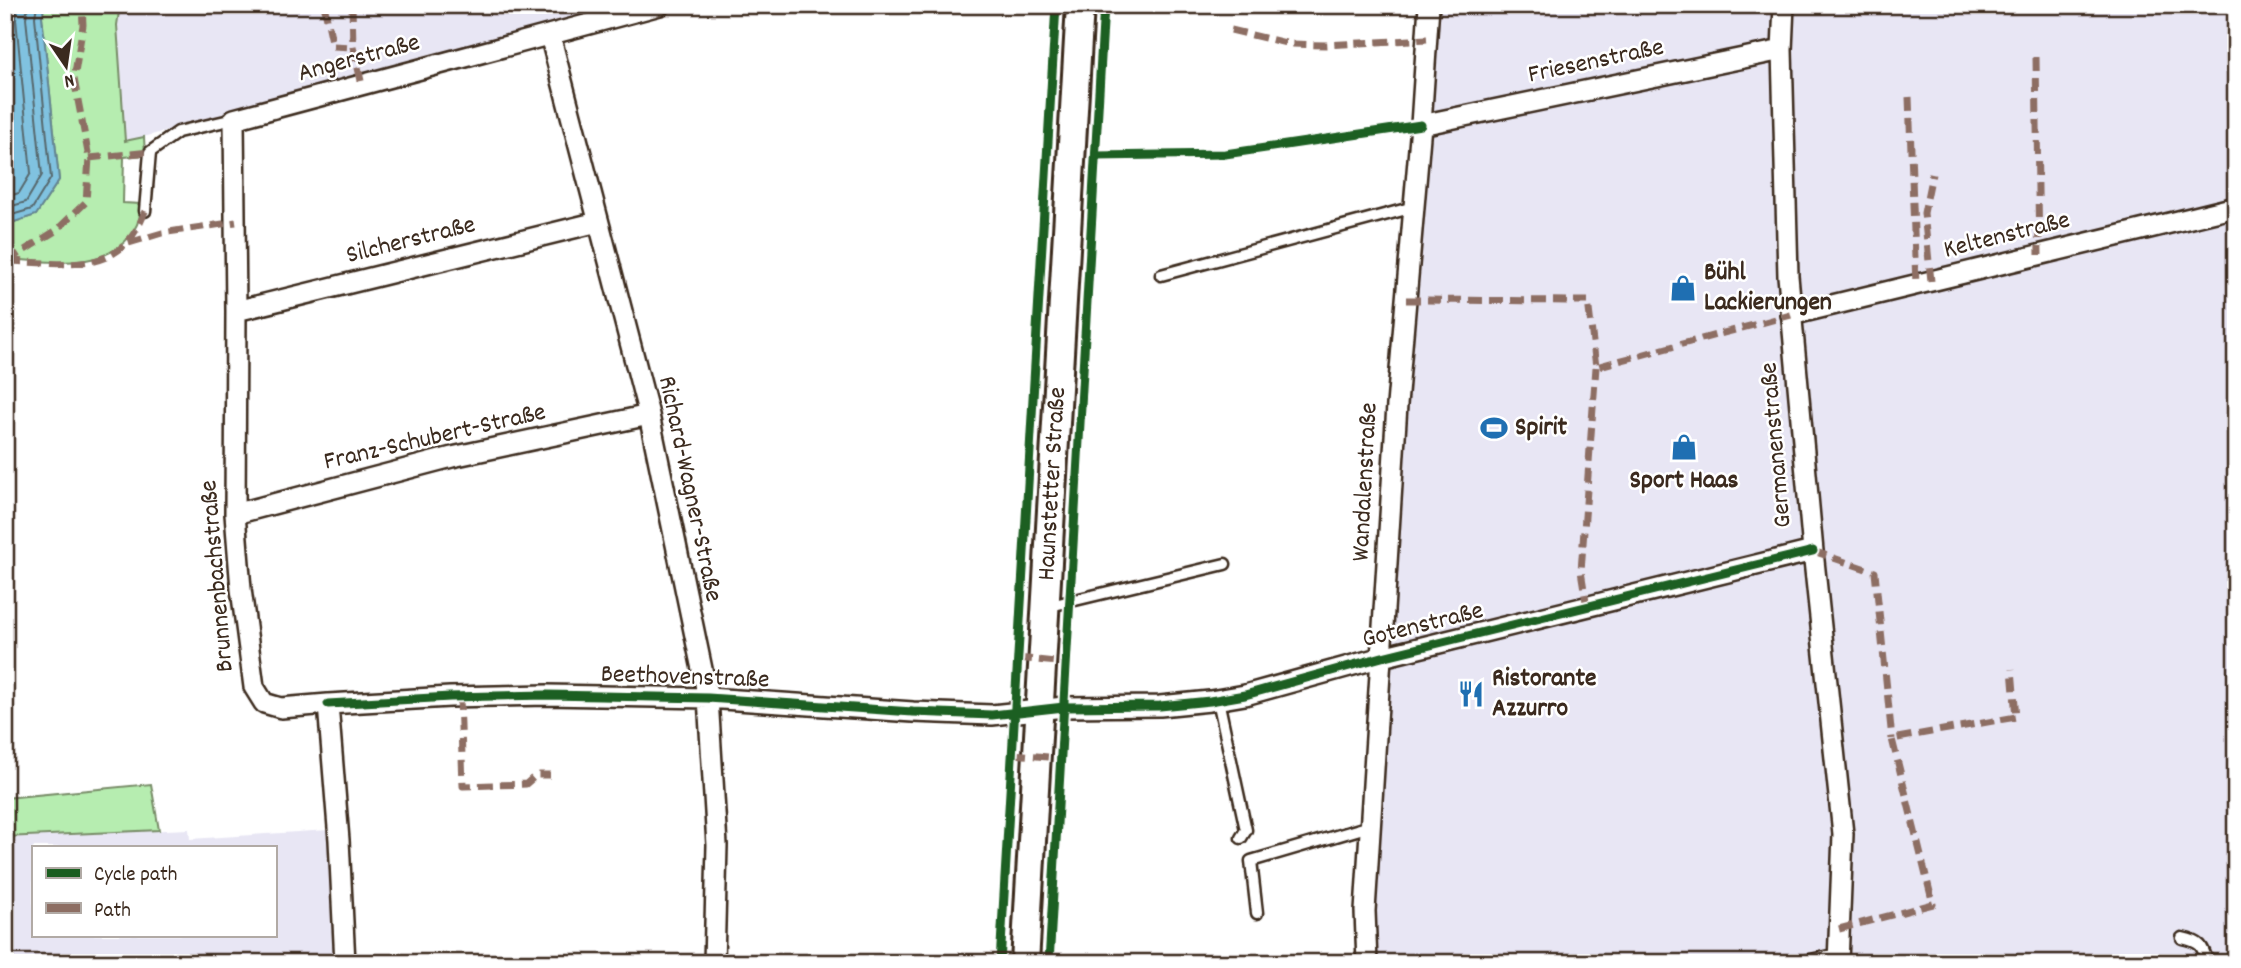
<svg xmlns="http://www.w3.org/2000/svg" width="2241" height="968" viewBox="0 0 2241 968" font-family="Dekko,sans-serif">
  <style>
    .built { fill: #e8e6f4; fill-rule: evenodd }
    .green { fill: #b6edb0; stroke: #788c67; stroke-width: 2 }
    .water { fill: #80c2e0; stroke: #648592; stroke-width: 2 }
    .lines { fill: none; stroke-linecap: round; stroke-linejoin: round }
    .shore { stroke: #57676c; stroke-width: 2 }
    .lane-casing { stroke: #3b2a1e; stroke-width: 15 }
    .street-casing { stroke: #3b2a1e; stroke-width: 24 }
    .secondary-casing { stroke: #3b2a1e; stroke-width: 32 }
    .lane { stroke: #fff; stroke-width: 10 }
    .street { stroke: #fff; stroke-width: 19 }
    .secondary { stroke: #fff; stroke-width: 26 }
    .quiet { stroke: #8d6e63; stroke-width: 7; stroke-dasharray: 14 7; stroke-linecap: butt }
    .cycleway-casing { stroke: #fff; stroke-width: 13 }
    .cycleway { stroke: #1b5e20; stroke-width: 9 }
    .labels { text-anchor: middle; dominant-baseline: central; stroke-width: 5; stroke-linejoin: round; paint-order: stroke }
    .street-label { font-size: 26px; fill: #3b2a1e; stroke: #fff }
    .poi-label { font-size: 26px; font-weight: bold; fill: #3b2a1e; stroke: #fff; text-anchor: start }
  </style>
  <rect width="100%" height="100%" fill="#fff"/>
  <filter id="ink" filterUnits="userSpaceOnUse"><feTurbulence type="fractalNoise" baseFrequency=".0143" numOctaves="2"/><feDisplacementMap in="SourceGraphic" scale="14" xChannelSelector="R" yChannelSelector="G"/><feConvolveMatrix kernelMatrix="1 2 1 2 8 2 1 2 1" color-interpolation-filters="sRGB"/></filter>
  <g filter="url(#ink)">
    <!-- built -->
    <path class="built" d="M 120,5 L 635,5 L 125,142 L 117,25 Z
      M 1424,5 L 2236,5 L 2236,963 L 1373,963 L 1361,900 Z
      M 189,829 L 190,839 L 329,830 L 338,963 L 5,963 L 5,837 ZM 33,847 L 275,847 L 275,935 L 33,935 Z"/>
    <!-- green -->
    <path class="green" d="M 45,5 L 120,5 L 117,25 L 125,141 L 144,137 L 145,155 L 124,157 L 123,203 L 141,204 C 141,213 139,222 134,230 C 108,273 48,261 5,259 L 5,225 L 36,215 L 59,180 L 42,16 Z
      M 151,784 L 159,830 L 5,837 L 5,798 Z"/>
    <!-- water -->
    <path class="water" d="M 5,5 L 45,5 L 42,16 L 59,180 L 36,215 L 5,225 Z"/>
    <g class="lines">
      <!-- shore -->
      <path class="shore" d="M 5,197 L 19,193 L 31,173 L 16,19 L 18,5
        M 5,208 L 26,202 L 42,175 L 26,18 L 28,5
        M 5,217 L 32,209 L 51,178 L 35,17 L 37,5"/>
      <!-- lane casing -->
      <g class="lane-casing">
        <path id="lane" d="M 145,211 L 150,152 L 178,132 L 234,119
          M 1161,275 L 1414,207
          M 1046,607 L 1225,564
          M 1218,700 L 1246,830 L 1241,838
          M 1257,913 L 1251,861 L 1370,826
          M 2182,938 C 2201,942 2202,945 2208,963
          M 1797,963 L 1838,954"/>
      </g>
      <!-- street casing -->
      <g class="street-casing">
        <path id="street" d="M 1784,5 L 1782,50 L 1788,276 L 1813,551 L 1843,834 L 1838,963
          M 550,35 L 649,415 L 708,698 L 717,845 L 714,963
          M 1421,125 L 1782,50
          M 236,311 L 598,222
          M 1791,315 L 2236,207
          M 235,514 L 452,457 L 649,415
          M 328,704 L 450,697 L 547,695 L 708,698 L 913,712 L 992,715 L 1064,707 L 1160,706 L 1210,701 L 1245,695 L 1382,657 L 1813,551
          M 345,963 L 339,840 L 328,704 L 281,708 L 264,703 L 254,687 L 241,589 L 235,514 L 236,311 L 234,119 L 660,5
          M 1367,963 L 1365,911 L 1397,405 L 1421,125 L 1429,5"/>
      </g>
      <!-- secondary casing -->
      <g class="secondary-casing">
        <g id="secondary">
          <path id="s1" d="M 1025,963 L 1080,5"/>
        </g>
      </g>
      <!-- lane -->
      <use href="#lane" class="lane"/>
      <!-- street -->
      <use href="#street" class="street"/>
      <!-- secondary -->
      <use href="#secondary" class="secondary"/>
      <!-- quiet -->
      <path class="quiet" d="M 324,5 L 333,46 L 353,47
        M 352,5 L 353,47 L 362,85
        M 1231,30 L 1290,44 L 1327,45 L 1427,39
        M 2036,57 L 2039,255
        M 1909,97 L 1916,285
        M 89,158 L 150,152
        M 129,243 L 162,233 L 236,222
        M 7,261 L 57,230 L 86,202 L 89,158 L 74,79 L 83,25 L 82,5
        M 9,261 C 67,263 121,278 145,211
        M 1931,281 L 1924,213 L 1932,174
        M 1406,300 L 1588,301 L 1596,367 L 1791,315
        M 1813,551 L 1875,572 L 1892,739
        M 1587,608 L 1581,571 L 1596,367
        M 1018,658 L 1066,663
        M 460,697 L 463,786 L 526,784 L 536,775 L 550,775
        M 1013,754 L 1061,758
        M 1839,929 L 1933,904 L 1892,739 L 2016,717 L 2012,669"/>
      <!-- cycleway casing -->
      <g class="cycleway-casing">
        <path id="cycleway" d="M 1096,156 L 1225,154 L 1421,125
          M 328,704 L 450,697 L 547,695 L 708,698 L 913,712 L 992,715 L 1064,707 L 1160,706 L 1210,701 L 1245,695 L 1382,657 L 1813,551
          M 1000,963 L 1056,5
          M 1049,963 L 1104,5"/>
      </g>
      <!-- cycleway -->
      <use href="#cycleway" class="cycleway"/>
    </g>
  </g>
  <!-- icons -->
  <defs>
    <g id="shop-bare" transform="scale(2.1)"><path d="M-5-2.5h2.3a2.7 3.5 0 0 1 5.4 0H5L5.5 6h-11ZM-1.5-2.5h3a1.5 2.3 0 0 0-3 0Z" fill="#1f6fb2" stroke="#fff" stroke-width="2.5" paint-order="stroke"/></g>
    <g id="stadium-bare" transform="scale(2.1)"><path d="M0-5a6.5 5 0 1 0 0 10a6.5 5 0 1 0 0-10ZM-3.5-1.8h7v3.6h-7Z" fill="#1f6fb2" stroke="#fff" stroke-width="2.5" paint-order="stroke"/></g>
    <g id="restaurant-bare" transform="scale(2.1)"><path d="M-5-6h1v4h1v-4h1v4h1v-4h1v5L-1.5 .5V6h-2V.5L-5-1ZM5-6V6H3V1.5H1.5Q1.5-4 5-6Z" fill="#1f6fb2" stroke="#fff" stroke-width="2.5" paint-order="stroke"/></g>
  </defs>
  <g fill-rule="evenodd">
    <use href="#shop-bare" x="1683" y="288"/>
    <use href="#stadium-bare" x="1494" y="428"/>
    <use href="#shop-bare" x="1684" y="447"/>
    <use href="#restaurant-bare" x="1471" y="694"/>
  </g>
  <g class="labels">
    <!-- street labels -->
    <g class="street-label">
      <text transform="translate(359 59) rotate(-15)">Angerstraße</text>
      <text transform="translate(1596 62) rotate(-12)">Friesenstraße</text>
      <text transform="translate(2007 236) rotate(-14)">Keltenstraße</text>
      <text transform="translate(411 241) rotate(-14)">Silcherstraße</text>
      <text transform="translate(435 438) rotate(-13)">Franz-Schubert-Straße</text>
      <text transform="translate(1777 445) rotate(-95)">Germanenstraße</text>
      <text transform="translate(1366 482) rotate(-87)">Wandalenstraße</text>
      <text stroke="none"><textPath href="#s1" startOffset="480">Haunstetter Straße</textPath></text>
      <text transform="translate(689 489) rotate(78)">Richard-Wagner-Straße</text>
      <text transform="translate(218 576) rotate(-95)">Brunnenbachstraße</text>
      <text transform="translate(1423 626) rotate(-14)">Gotenstraße</text>
      <text transform="translate(685 678) rotate(2)">Beethovenstraße</text>
    </g>
    <!-- poi labels -->
    <g class="poi-label">
      <text x="1704" y="273">Bühl<tspan x="1704" dy="30">Lackierungen</tspan></text>
      <text x="1515" y="428">Spirit</text>
      <text x="1684" y="481" text-anchor="middle">Sport Haas</text>
      <text x="1492" y="679">Ristorante<tspan x="1492" dy="30">Azzurro</tspan></text>
    </g>
  </g>
  <!-- margin -->
  <rect width="2241" height="968" fill="none" stroke="#fff" stroke-width="28"/>
  <rect x="14" y="14" width="2213" height="940" fill="none" stroke="#3b2a1e" stroke-width="2.5" filter="url(#ink)"/>
  <!-- legend -->
  <rect x="32" y="846" width="245" height="91" fill="#ffffff" stroke="#b1aaa5" stroke-width="2"/>
  <rect x="46" y="868" width="35" height="10" fill="#1b5e20" stroke="#b1aaa5" stroke-width="2"/>
  <text x="94" y="880" font-size="21" fill="#3b2a1e">Cycle path</text>
  <rect x="46" y="903" width="35" height="10" fill="#8d6e63" stroke="#b1aaa5" stroke-width="2"/>
  <text x="94" y="916" font-size="21" fill="#3b2a1e">Path</text>
  <!-- north arrow -->
  <g transform="translate(66 66) rotate(167)" stroke="#ffffff" stroke-width="5" paint-order="stroke">
  <path d="M0-5L12 26L0 18L-12 26Z" fill="#3b2a1e"/>
  <text y="-10" font-size="19" font-weight="bold" text-anchor="middle" fill="#3b2a1e">N</text>
  </g>
</svg>
